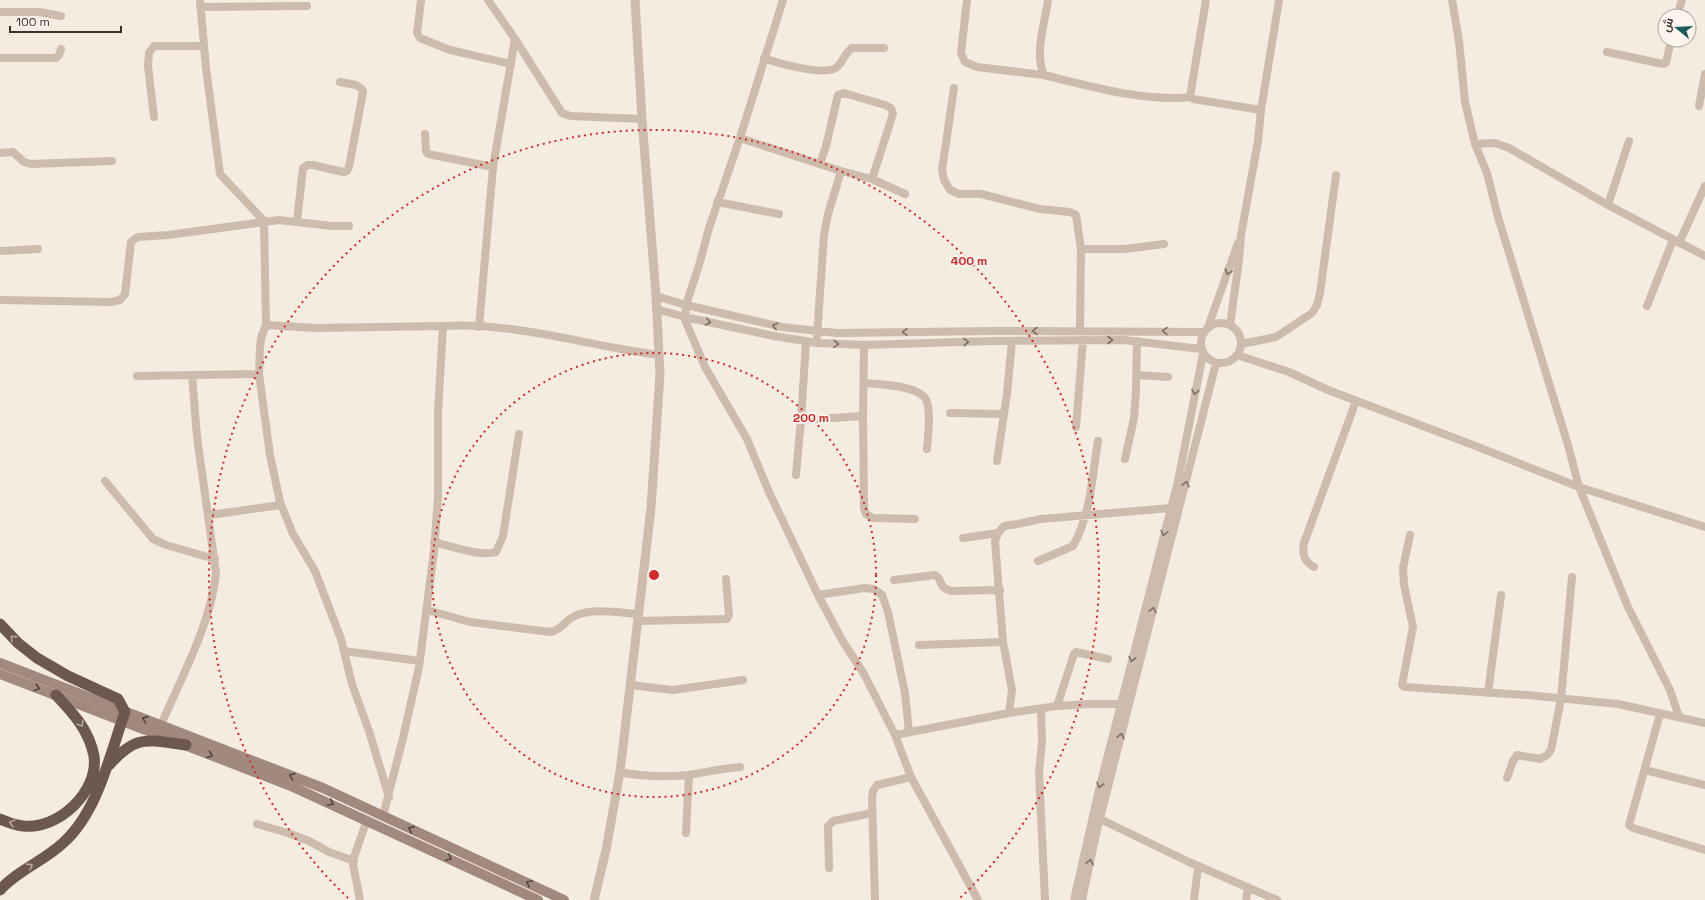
<svg xmlns="http://www.w3.org/2000/svg" width="1705" height="900" viewBox="0 0 1705 900" font-family="'Space Grotesk',Cairo,sans-serif">
  <style>
    .lines { fill: none; stroke-linecap: round; stroke-linejoin: round }
    .minor { stroke: #cdbbac; stroke-width: 8 }
    .tertiary { stroke: #cdbbac; stroke-width: 9 }
    .secondary { stroke: #a18a7d; stroke-width: 10 }
    .trunk { stroke: #6c584f; stroke-width: 11 }
    .oneway { stroke: #7d6f65 }
    .oneway2 { stroke: #b4a69e }
    .oneway3 { stroke: #544640 }
    .ring { fill: none; stroke: #d62828; stroke-width: 2; stroke-dasharray: 2 4 }
    .centre { fill: #d62828; stroke: #fbf5ee; stroke-width: 2 }
    .ring-label { font-size: 12px; text-anchor: middle; font-weight: bold; fill: #d62828; stroke: #fbf5ee; stroke-width: 4; stroke-linejoin: round; paint-order: stroke }
  </style>
  <rect width="100%" height="100%" fill="#f4ebe1"/>
  <g class="lines">
    <!-- minor -->
    <path class="minor" d="M 200,0 L 206,68 L 220,174 L 264,221 L 266,325 L 261,338 L 260,348 L 259,374 L 270,455 L 280,502 L 293,534 L 315,571 L 341,639 L 352,684 L 369,731 L 389,797
      M 421,0 L 417,33 L 420,38 L 450,50 L 511,64
      M 488,0 L 515,39 L 562,113 L 570,116 L 642,119
      M 783,0 L 740,138 L 709,228 L 700,262 L 686,305 L 685,320 L 705,367 L 747,439 L 769,492 L 818,595 L 842,640 L 864,674 L 895,735 L 911,777 L 978,900
      M 967,0 L 961,53 L 965,62 L 977,67 L 1044,75
      M 1048,0 C 1045,23 1034,53 1044,75 C 1089,86 1145,102 1190,97
      M 1206,0 L 1190,97 L 1193,99 L 1261,110
      M 1452,0 L 1459,41 L 1465,102 L 1475,144 L 1487,173 L 1498,217 L 1568,445 L 1579,487 L 1628,607 L 1670,690 L 1679,717
      M 200,7 L 307,6
      M 0,12 L 39,12 L 61,16
      M 1677,16 L 1682,0
      M 1607,52 L 1663,64 L 1666,63 L 1671,40
      M 0,58 L 56,58 L 59,55 L 61,49
      M 764,58 C 777,63 826,77 837,67 C 843,62 844,54 852,48 L 884,48
      M 954,88 L 942,170 L 944,180 L 950,190 L 959,194 L 981,194 L 1040,209 L 1070,212 L 1076,215 L 1081,249
      M 1699,106 L 1705,74
      M 154,117 L 148,66 L 149,53 L 154,46 L 204,46
      M 425,134 L 426,151 L 428,154 L 493,167
      M 740,138 L 841,171 L 828,214 L 824,235 L 817,336
      M 1475,144 L 1495,143 L 1509,148 L 1608,205 L 1705,256
      M 0,153 L 13,152 L 24,162 L 31,164 L 112,161
      M 820,164 L 826,146 L 838,95 L 844,93 L 885,105 L 891,108 L 893,114 L 872,179 L 841,171
      M 872,179 L 905,194
      M 717,202 L 779,214
      M 1608,205 L 1629,141
      M 297,221 L 303,168 L 308,165 L 313,165 L 343,172 L 347,171 L 349,167 L 363,92 L 362,89 L 356,85 L 340,82
      M 1679,243 L 1705,186
      M 0,251 L 38,249
      M 656,296 L 686,305 L 782,327 L 837,333 L 994,331 L 1204,332
      M 0,300 L 110,302 L 120,300 L 125,294 L 131,242 L 138,237 L 168,235 L 279,220 L 332,226 L 349,226
      M 1647,306 L 1673,240
      M 656,309 L 685,317 L 774,336 L 817,343 L 864,345 L 994,341 L 1124,340 L 1201,349
      M1201 343a20 20 0 1 1 40 0a20 20 0 1 1-40 0Z
      M 266,325 L 315,328 L 443,326
      M 1230,325 L 1239,260 L 1241,235 L 1258,141 L 1261,110 L 1279,0
      M 479,327 L 493,167 L 515,39
      M 1208,327 L 1238,243
      M 1080,331 L 1081,249 L 1125,249 L 1164,244
      M 806,342 L 801,420 L 863,416
      M 1241,344 L 1276,337 L 1312,313 L 1317,305 L 1320,293 L 1336,175
      M 864,345 L 863,416 L 864,508 L 866,514 L 873,518 L 915,519
      M 1237,355 L 1289,372 L 1328,390 L 1473,445 L 1579,487 L 1705,527
      M 1137,375 L 1168,377
      M 137,376 L 259,374
      M 864,383 C 878,384 922,385 927,402 C 931,416 928,434 927,449
      M 950,413 L 1004,414
      M 1076,427 L 1083,340
      M 1125,459 L 1134,418 L 1136,392 L 1137,341
      M 997,461 L 1007,394 L 1012,341
      M 796,475 L 801,420
      M 105,481 L 153,539 L 166,545 L 215,559
      M 209,515 L 281,505
      M 1410,535 L 1403,568 L 1404,585 L 1413,627 L 1402,685 L 1404,687 L 1527,695 L 1618,704 L 1705,723
      M 963,538 L 998,533
      M 434,542 C 450,546 482,557 496,552 L 503,536 L 519,434
      M 1038,561 L 1073,546 C 1091,514 1092,477 1098,441
      M 1314,567 C 1304,561 1302,555 1304,543 L 1356,401
      M 894,580 L 935,575 C 944,580 936,587 952,591 L 1000,590
      M 818,595 L 864,588 L 874,589 L 882,595 L 888,612 L 905,693 L 909,732
      M 427,610 L 470,622 L 550,632 C 560,631 565,621 573,617 C 592,607 618,613 638,614
      M 637,621 L 727,619 L 729,615 L 726,579
      M 919,645 L 1003,642
      M 344,651 L 420,661
      M 630,685 L 673,690 L 743,680
      M 1488,693 L 1501,595
      M 1057,706 L 1074,654 L 1076,652 L 1108,659
      M 1041,709 L 1042,741 L 1039,773 L 1045,900
      M 1009,713 L 1012,690 L 1003,642 L 995,541 L 998,533 L 1004,526 L 1017,524 L 1041,519 L 1171,508
      M 1660,714 L 1629,825 L 1633,828 L 1705,850
      M 161,725 C 181,678 211,624 216,573 L 197,437 L 192,375
      M 895,735 L 1009,713 L 1057,706 L 1090,704 L 1124,704
      M 1645,770 L 1705,785
      M 620,772 C 643,777 666,777 688,775 C 705,773 722,768 740,767
      M 1507,778 L 1513,761 L 1517,755 L 1540,759 L 1547,755 L 1551,750 L 1561,699 L 1572,577
      M 383,816 L 403,738 L 419,667 L 434,551 L 438,497 L 438,412 L 443,326 C 516,322 588,346 659,355
      M 1100,819 L 1189,862 L 1277,900
      M 257,824 L 288,833 L 309,841 L 329,852 L 354,861
      M 686,833 L 689,775
      M 829,868 L 828,826 L 833,821 L 872,813
      M 360,900 L 353,864 L 354,857 L 367,820
      M 875,900 L 872,798 L 873,791 L 877,785 L 911,777
      M 1074,900 L 1099,790 L 1178,481 L 1203,354
      M 1082,900 L 1097,830 L 1216,363
      M 1194,900 L 1198,867
      M 1246,900 L 1248,887"/>
    <!-- tertiary -->
    <path class="tertiary" d="M 594,900 L 606,850 L 620,772 L 651,508 L 660,374 L 656,296 L 642,119 L 635,0"/>
    <!-- secondary -->
    <path class="secondary" d="M 0,663 L 323,788 L 564,900
      M 0,674 L 291,786 L 538,900"/>
    <!-- trunk -->
    <path class="trunk" d="M 0,624 L 18,643 L 37,658 L 68,676 L 118,699 L 125,712 C 110,754 98,812 63,843 C 44,861 18,870 0,890
      M 109,765 C 137,734 147,740 186,745
      M 0,819 C 7,822 15,825 23,826 C 58,830 99,792 94,756 C 89,730 73,713 56,695"/>
  </g>
  <!-- one-way arrows -->
  <defs><path id="oneway-chevron" d="M-2-3.5L2.5 0L-2 3.5" fill="none" stroke-width="1.6" stroke-linecap="round" stroke-linejoin="round"/></defs>
  <g class="oneway">
    <use href="#oneway-chevron" transform="translate(1228 272) rotate(110)"/>
    <use href="#oneway-chevron" transform="translate(708 322) rotate(12)"/>
    <use href="#oneway-chevron" transform="translate(775 326) rotate(-167)"/>
    <use href="#oneway-chevron" transform="translate(1035 331) rotate(180)"/>
    <use href="#oneway-chevron" transform="translate(1165 331) rotate(-179)"/>
    <use href="#oneway-chevron" transform="translate(905 332) rotate(179)"/>
    <use href="#oneway-chevron" transform="translate(1110 340)"/>
    <use href="#oneway-chevron" transform="translate(966 342) rotate(-2)"/>
    <use href="#oneway-chevron" transform="translate(836 344) rotate(3)"/>
    <use href="#oneway-chevron" transform="translate(1195 392) rotate(101)"/>
    <use href="#oneway-chevron" transform="translate(1186 484) rotate(-76)"/>
    <use href="#oneway-chevron" transform="translate(1164 533) rotate(104)"/>
    <use href="#oneway-chevron" transform="translate(1153 610) rotate(-76)"/>
    <use href="#oneway-chevron" transform="translate(1132 659) rotate(104)"/>
    <use href="#oneway-chevron" transform="translate(1121 736) rotate(-76)"/>
    <use href="#oneway-chevron" transform="translate(1100 785) rotate(104)"/>
    <use href="#oneway-chevron" transform="translate(1090 862) rotate(-78)"/>
  </g>
  <g class="oneway2">
    <use href="#oneway-chevron" transform="translate(13 638) rotate(-136)"/>
    <use href="#oneway-chevron" transform="translate(81 724) rotate(57)"/>
    <use href="#oneway-chevron" transform="translate(12 823) rotate(-165)"/>
    <use href="#oneway-chevron" transform="translate(30 866) rotate(-32)"/>
  </g>
  <g class="oneway3">
    <use href="#oneway-chevron" transform="translate(37 688) rotate(20)"/>
    <use href="#oneway-chevron" transform="translate(145 719) rotate(-159)"/>
    <use href="#oneway-chevron" transform="translate(210 755) rotate(21)"/>
    <use href="#oneway-chevron" transform="translate(292 776) rotate(-159)"/>
    <use href="#oneway-chevron" transform="translate(331 803) rotate(25)"/>
    <use href="#oneway-chevron" transform="translate(411 829) rotate(-156)"/>
    <use href="#oneway-chevron" transform="translate(449 858) rotate(25)"/>
    <use href="#oneway-chevron" transform="translate(529 883) rotate(-155)"/>
  </g>
  <!-- distance rings -->
  <g class="ring">
    <circle cx="654" cy="575" r="222"/>
    <path d="M348 898A445 445 0 1 1 960 898"/>
  </g>
  <circle cx="654" cy="575" r="6" class="centre"/>
  <g class="ring-label">
    <text x="969" y="265">400 m</text>
    <text x="811" y="422">200 m</text>
  </g>
  <!-- north arrow -->
  <g transform="translate(1677 28) rotate(288)"><circle r="19" fill="#fbf5ee" stroke="#aea6a0"/>
  <path d="M0-3L7 15L0 10L-7 15Z" fill="#1f5a5e"/>
  <text y="-6" font-size="11" font-weight="bold" text-anchor="middle" fill="#3b302b">ش</text>
  </g>
  <!-- scale -->
  <path d="M10 26v6h111v-6" fill="none" stroke="#3b302b" stroke-width="2"/>
  <text x="16" y="26" font-size="12" fill="#3b302b" stroke="#fbf5ee" stroke-width="3" paint-order="stroke">100 m</text>
</svg>
